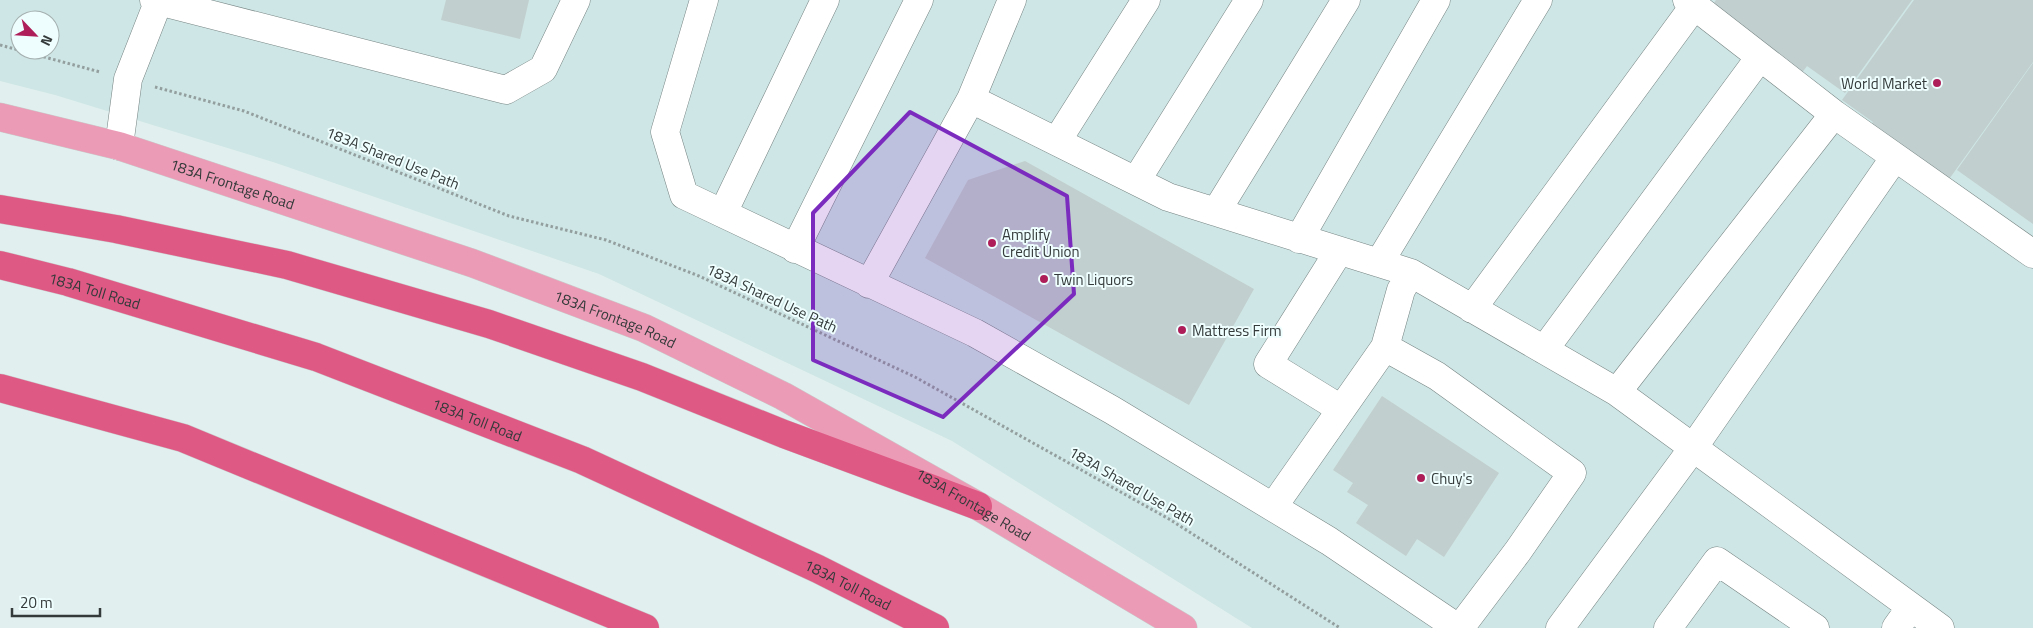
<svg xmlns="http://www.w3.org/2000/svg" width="2033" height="628" viewBox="0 0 2033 628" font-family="'Titillium Web',sans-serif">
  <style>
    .built { fill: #cee6e5; fill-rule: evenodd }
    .building { fill: #c1cfce }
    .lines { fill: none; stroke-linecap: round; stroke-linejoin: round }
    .minor-casing { stroke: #768483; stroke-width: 29 }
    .major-casing { stroke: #cacccc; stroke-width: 29 }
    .highway-casing { stroke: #cacccc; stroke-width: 29 }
    .path { stroke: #939e9e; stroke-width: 3; stroke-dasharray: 2.5 2.5; stroke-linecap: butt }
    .minor { stroke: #fff; stroke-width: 28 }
    .major { stroke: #ec9bb6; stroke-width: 28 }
    .highway { stroke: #df5985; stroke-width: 28 }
    .marked { fill: #7b2cbf; fill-opacity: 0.2; stroke: #7b2cbf; stroke-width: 4; stroke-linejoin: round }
    .poi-dot { fill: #ae1f59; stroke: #eefdfd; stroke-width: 2 }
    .labels { text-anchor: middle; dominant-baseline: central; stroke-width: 4; stroke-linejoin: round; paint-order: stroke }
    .poi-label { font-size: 15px; fill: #343a3a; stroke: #eefdfd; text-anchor: start }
    .street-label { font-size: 15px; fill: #343a3a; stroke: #eefdfd }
  </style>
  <rect width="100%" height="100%" fill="#e1f0ef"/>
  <!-- built -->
  <path class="built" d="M 0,0 L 2033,0 L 2033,628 L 1252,628 L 952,441 L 599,274 L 273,162 L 55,95 L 0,81 ZM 20,20 L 50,20 L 50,50 L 20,50 Z"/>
  <!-- building -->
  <path class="building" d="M 446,0 L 529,0 L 520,39 L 441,20 Z
    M 1716,0 L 1912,0 L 1845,93 L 1807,66 L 1801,74 L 1710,9 Z
    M 1914,0 L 2033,0 L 2033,62 L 1947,182 L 1866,131 L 1873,122 L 1842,100 Z
    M 2033,63 L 2033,224 L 1957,170 Z
    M 1025,161 L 1254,289 L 1189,405 L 925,258 L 968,180 Z
    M 1382,396 L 1499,473 L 1444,557 L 1417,539 L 1406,556 L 1356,523 L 1368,505 L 1347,492 L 1353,483 L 1333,470 Z"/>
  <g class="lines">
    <!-- minor casing -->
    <g class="minor-casing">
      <path id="minor" d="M 154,0 L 506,90 L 543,69 L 576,0
        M 704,0 L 665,132 L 684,195 L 975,333 L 1112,410 L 1329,541 L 1458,628
        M 1012,0 L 971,99 L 1168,197 L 1411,273 L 1617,392 L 1834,114 L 1687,0
        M 1834,114 L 2033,254
        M 1057,141 L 1146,0
        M 119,146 L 128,79 L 159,0
        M 1136,181 L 1249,0
        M 1216,212 L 1346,0
        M 723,213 L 825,0
        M 1299,239 L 1436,0
        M 795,249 L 919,0
        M 1339,251 L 1268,364 L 1341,409
        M 1379,263 L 1538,0
        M 1411,273 L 1401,290 L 1385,347 L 1437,376 L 1572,473 L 1518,551 L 1460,628
        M 869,284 L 971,99
        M 1472,309 L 1694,6
        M 1544,350 L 1760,57
        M 1617,392 L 1940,628
        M 1273,507 L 1385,347
        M 1560,628 L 1693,448 L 1895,157
        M 1668,628 L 1717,561 L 1815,628
        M 1896,628 L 1911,607"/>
    </g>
    <!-- major casing -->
    <g class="major-casing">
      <g id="major">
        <path id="s1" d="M 0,117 L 119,146 L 472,263 L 644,328 L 783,396 L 978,506 L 1183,628"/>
      </g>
    </g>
    <!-- highway casing -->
    <g class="highway-casing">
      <g id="highway">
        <path d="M 0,209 L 116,229 L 287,265 L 489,324 L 642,377 L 784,434 L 978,506"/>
        <path id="s2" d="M 0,265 L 68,282 L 316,357 L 582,460 L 818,569 L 935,628"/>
        <path d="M 0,388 L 183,438 L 645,628"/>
      </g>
    </g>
    <!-- path -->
    <path class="path" d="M 0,45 L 100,72
      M 155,87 L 244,111 L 509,216 L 606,240 L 699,276 L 915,377 L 1169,519 L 1340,628"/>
    <!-- minor -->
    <use href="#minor" class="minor"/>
    <!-- major -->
    <use href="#major" class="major"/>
    <!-- highway -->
    <use href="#highway" class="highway"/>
  </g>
  <!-- marked area -->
  <path class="marked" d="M 910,112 L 1067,196 L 1074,294 L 943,417 L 813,360 L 813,213 Z"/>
  <!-- markers -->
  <g class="poi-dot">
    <circle cx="1937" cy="83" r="5"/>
    <circle cx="992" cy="243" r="5"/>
    <circle cx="1044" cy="279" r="5"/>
    <circle cx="1182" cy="330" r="5"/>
    <circle cx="1421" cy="478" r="5"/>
  </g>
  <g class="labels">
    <!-- poi labels -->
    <g class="poi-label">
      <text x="1927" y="83" text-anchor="end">World Market</text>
      <text x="1002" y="234">Amplify<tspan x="1002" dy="17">Credit Union</tspan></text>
      <text x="1054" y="279">Twin Liquors</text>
      <text x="1192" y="330">Mattress Firm</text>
      <text x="1431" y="478">Chuy's</text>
    </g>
    <!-- street labels -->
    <g class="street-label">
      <text transform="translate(393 158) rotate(22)">183A Shared Use Path</text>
      <text stroke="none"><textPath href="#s1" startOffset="242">183A Frontage Road</textPath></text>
      <text stroke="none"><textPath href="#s2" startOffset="98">183A Toll Road</textPath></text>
      <text transform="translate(772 298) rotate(25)">183A Shared Use Path</text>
      <text stroke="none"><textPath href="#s1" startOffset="648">183A Frontage Road</textPath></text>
      <text stroke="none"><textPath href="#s2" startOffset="502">183A Toll Road</textPath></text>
      <text transform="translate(1132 486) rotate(30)">183A Shared Use Path</text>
      <text stroke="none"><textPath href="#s1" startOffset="1052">183A Frontage Road</textPath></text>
      <text stroke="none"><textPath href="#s2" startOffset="908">183A Toll Road</textPath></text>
    </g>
  </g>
  <!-- north arrow -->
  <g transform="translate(35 35) rotate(115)"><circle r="24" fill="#eefdfd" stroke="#a4afaf"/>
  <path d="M0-4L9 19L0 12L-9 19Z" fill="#ae1f59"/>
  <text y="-8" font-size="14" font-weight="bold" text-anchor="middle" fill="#343a3a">N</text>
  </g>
  <!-- scale -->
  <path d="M12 608v8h88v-8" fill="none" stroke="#343a3a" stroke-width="2.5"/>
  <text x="20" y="608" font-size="15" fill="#343a3a" stroke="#eefdfd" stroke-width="4" paint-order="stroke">20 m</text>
</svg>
